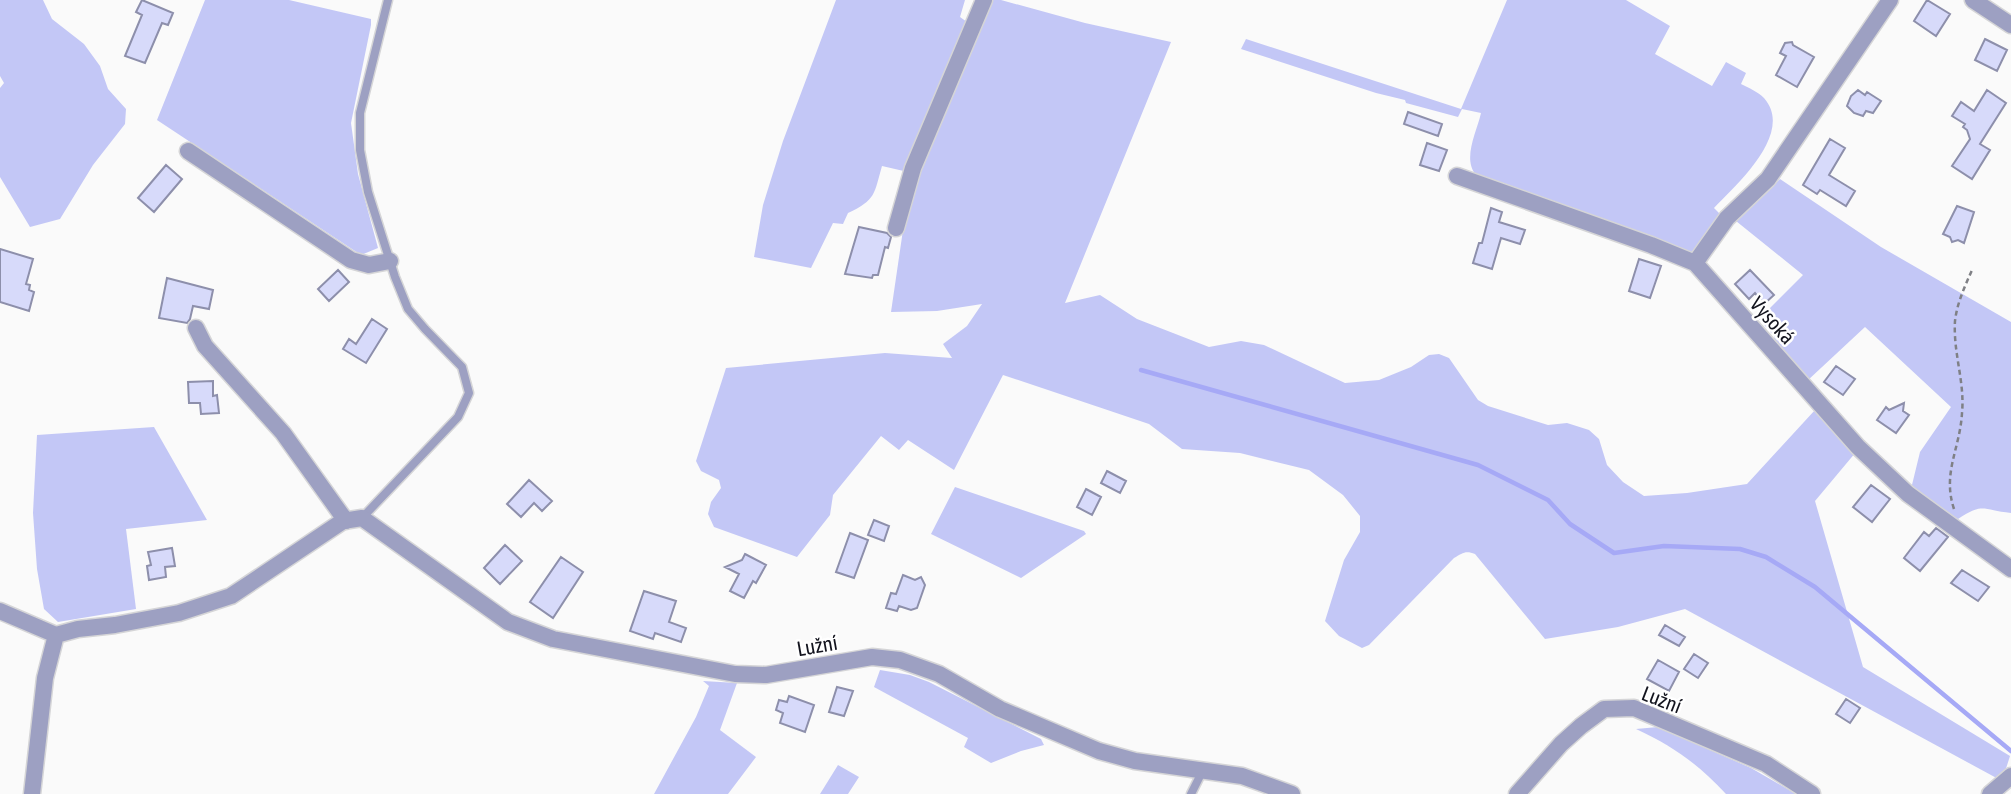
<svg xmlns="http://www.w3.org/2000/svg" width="2011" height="794" viewBox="0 0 2011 794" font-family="'Asap Condensed',sans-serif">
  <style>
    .green { fill: #c3c7f6 }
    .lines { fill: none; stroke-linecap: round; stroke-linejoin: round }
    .stream { stroke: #a6a9f6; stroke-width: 4.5 }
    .building { fill: #d7dafa; stroke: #8d8fab; stroke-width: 2 }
    .lane-casing { stroke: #d5d5d7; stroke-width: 11 }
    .street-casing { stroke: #d5d5d7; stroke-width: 19 }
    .path { stroke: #7f8085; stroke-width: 2.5; stroke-dasharray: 5 3.5; stroke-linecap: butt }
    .lane { stroke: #9da0c2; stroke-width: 8 }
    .street { stroke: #9da0c2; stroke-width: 16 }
    .labels { text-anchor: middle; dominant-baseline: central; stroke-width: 5; stroke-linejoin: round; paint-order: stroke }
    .street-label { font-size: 21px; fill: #13141e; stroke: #fff }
  </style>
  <rect width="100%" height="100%" fill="#fafafa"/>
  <!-- green -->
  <path class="green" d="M 0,0 L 43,0 L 52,19 L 84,44 L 100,66 L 108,89 L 126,109 L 125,124 L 93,165 L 60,219 L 30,227 L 0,177 L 0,88 L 4,83 L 0,76 Z
    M 205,0 L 289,0 L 371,19 L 371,25 L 351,123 L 358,174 L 378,248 L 361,255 L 157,120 Z
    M 836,0 L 965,0 L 960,17 L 967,22 L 908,172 L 882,166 C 874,194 876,200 848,213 L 843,224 L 833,223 L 811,268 L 754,257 L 763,205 L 783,141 Z
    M 987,0 L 1001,0 L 1085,23 L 1171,42 L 1065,303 L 1100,295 L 1137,319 L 1209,347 L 1241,341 L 1264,345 L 1345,383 L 1379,380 L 1411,367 L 1429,355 L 1439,354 L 1449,358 L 1478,400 L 1488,406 L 1548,425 L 1567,423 L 1589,430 L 1599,439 L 1607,465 L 1623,482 L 1644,496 L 1687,493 L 1747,484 L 1815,410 L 1856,452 L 1815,501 L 1863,667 L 2010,756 L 2002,781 L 1685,609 L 1618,627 L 1545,639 L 1475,554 C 1466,550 1462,553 1454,558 L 1369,645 L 1362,648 L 1339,636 L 1325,621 L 1344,560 L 1360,532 L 1360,516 L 1343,495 L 1309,470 L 1240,453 L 1182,449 L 1149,424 L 1003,375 L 954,470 L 908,440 L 899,450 L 881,436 L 833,495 L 830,515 L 797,557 L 714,527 L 708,514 L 711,502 L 721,488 L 719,480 L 701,471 L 696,461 L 726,368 L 885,353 L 952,358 L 943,344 L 967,326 L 982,304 L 937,311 L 891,312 L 903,230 L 917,174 Z
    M 1507,0 L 1626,0 L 1670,26 L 1655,54 L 1712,86 L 1726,62 L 1746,73 L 1741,84 C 1749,88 1758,92 1764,98 C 1795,133 1736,185 1714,208 L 1722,216 L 1691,257 L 1476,175 C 1462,159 1477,131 1481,113 L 1462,109 L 1458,117 L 1406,103 L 1405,100 L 1376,93 L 1241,49 L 1246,39 L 1461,109 Z
    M 1780,179 L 1881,247 L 2011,322 L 2011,513 C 1983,510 1983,502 1958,519 L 1946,515 L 1911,489 L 1920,452 L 1951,407 L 1865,327 L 1807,381 L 1771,342 L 1775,337 L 1759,319 L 1803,275 L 1736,221 Z
    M 154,427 L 207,520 L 126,529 L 136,609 L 58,622 L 44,609 L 37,569 L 33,513 L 37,435 Z
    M 955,487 L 1084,531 L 1086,534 L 1021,578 L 931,534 Z
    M 880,670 L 910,675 L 929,682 L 1041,739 L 1044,745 L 1021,751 L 991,763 L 964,747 L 968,738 L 874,687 Z
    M 703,681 L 737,683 L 720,730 L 756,757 L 728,794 L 654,794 L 696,717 L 709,686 Z
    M 1658,727 L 1751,768 L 1796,794 L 1726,794 C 1698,764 1673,746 1636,729 Z
    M 838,765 L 859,777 L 848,794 L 820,794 Z"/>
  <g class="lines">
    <!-- stream -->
    <path class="stream" d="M 1141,370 L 1478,465 L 1548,500 L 1570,524 L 1614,553 L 1664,546 L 1740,549 L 1766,557 L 1815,587 L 2011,751"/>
  </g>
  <!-- building -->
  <path class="building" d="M 142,0 L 173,13 L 168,25 L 162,23 L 145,63 L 125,56 L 142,15 L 136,12 Z
    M 1927,0 L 1950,14 L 1936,36 L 1914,21 Z
    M 1985,39 L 2007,50 L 1997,71 L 1975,60 Z
    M 1792,42 L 1793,45 L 1814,57 L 1797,87 L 1776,75 L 1786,56 L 1780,53 L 1785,43 Z
    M 1858,90 L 1865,95 L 1867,92 L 1881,101 L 1873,113 L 1866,111 L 1863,116 L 1854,113 L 1847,106 L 1851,96 Z
    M 1987,90 L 2006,103 L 1980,144 L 1990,150 L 1972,179 L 1952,166 L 1970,139 L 1967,130 L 1963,127 L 1965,124 L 1952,116 L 1961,102 L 1974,111 Z
    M 1408,112 L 1442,124 L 1438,136 L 1404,124 Z
    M 1830,139 L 1845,148 L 1829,175 L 1855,191 L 1846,206 L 1820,190 L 1817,194 L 1803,185 Z
    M 1427,143 L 1447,150 L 1439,171 L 1420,165 Z
    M 166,165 L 182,179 L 154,212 L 138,198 Z
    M 1957,206 L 1974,212 L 1964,243 L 1958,240 L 1952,242 L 1950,237 L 1943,234 Z
    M 1491,208 L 1502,212 L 1499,222 L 1525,230 L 1520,244 L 1501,238 L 1492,269 L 1473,263 L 1479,243 L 1482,243 Z
    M 859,227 L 887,233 L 891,237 L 888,248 L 885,247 L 878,275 L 873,275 L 872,278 L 845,274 Z
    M 0,249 L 33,259 L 26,284 L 30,285 L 29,290 L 34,292 L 29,311 L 0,302 Z
    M 1639,259 L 1661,266 L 1650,298 L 1629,291 Z
    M 338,270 L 349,282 L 329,301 L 318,289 Z
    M 1750,270 L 1774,295 L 1764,304 L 1755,293 L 1749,299 L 1735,284 Z
    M 167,278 L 213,290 L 209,309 L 193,306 L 190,319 L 187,323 L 159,318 Z
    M 372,319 L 387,329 L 366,363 L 343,349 L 349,339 L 356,344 Z
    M 1836,366 L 1855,379 L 1843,395 L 1824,382 Z
    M 213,381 L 213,396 L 217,395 L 219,413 L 201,414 L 200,403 L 189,403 L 188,382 Z
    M 1904,403 L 1903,411 L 1909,415 L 1896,433 L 1877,420 L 1886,407 L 1889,410 Z
    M 1107,471 L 1126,481 L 1120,493 L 1101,483 Z
    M 529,480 L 552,501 L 542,511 L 534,503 L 521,517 L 507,504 Z
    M 1871,485 L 1890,499 L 1872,522 L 1853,507 Z
    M 1086,489 L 1101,497 L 1092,515 L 1077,507 Z
    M 874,520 L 889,526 L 884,541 L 868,535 Z
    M 1936,528 L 1948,537 L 1920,571 L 1904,558 L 1924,532 L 1929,536 Z
    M 850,533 L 868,540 L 854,578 L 836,572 Z
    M 505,545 L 522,561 L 500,584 L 484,568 Z
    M 172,548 L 175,566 L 165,567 L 166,577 L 149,580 L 147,566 L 151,565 L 148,552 Z
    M 745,554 L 766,565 L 756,583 L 753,581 L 744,598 L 730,591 L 739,574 L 725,567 L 742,560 Z
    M 561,557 L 583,572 L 553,618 L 530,602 Z
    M 1962,570 L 1989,587 L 1978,601 L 1951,583 Z
    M 903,575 L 915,580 L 921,577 L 925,585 L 917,608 L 911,610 L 899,606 L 897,611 L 886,608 L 891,593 L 896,594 Z
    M 644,591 L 676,601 L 669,622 L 686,628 L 681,642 L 655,633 L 653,639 L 630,631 Z
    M 1665,625 L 1685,637 L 1679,646 L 1659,635 Z
    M 1694,654 L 1708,663 L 1698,678 L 1684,669 Z
    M 1658,660 L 1679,672 L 1669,691 L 1647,679 Z
    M 837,687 L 853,691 L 844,716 L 829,712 Z
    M 789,696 L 814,705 L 805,732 L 780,723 L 783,713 L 776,710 L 779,700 L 787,702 Z
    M 1846,699 L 1860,708 L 1850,723 L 1836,714 Z"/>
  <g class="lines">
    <!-- lane casing -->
    <g class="lane-casing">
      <path id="lane" d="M 362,518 L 458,417 L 469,393 L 462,367 L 425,329 L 408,309 L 395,277 L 368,192 L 360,150 L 360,113 L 388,0
        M 1191,794 L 1202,772"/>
    </g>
    <!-- street casing -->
    <g class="street-casing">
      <path id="street" d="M 1973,0 L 2011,25
        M 188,151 L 351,260 L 369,265 L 390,261
        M 1457,176 L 1651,245 L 1695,263 L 1858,447 L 1908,494 L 2011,569
        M 896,228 L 913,168 L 984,0
        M 1695,263 L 1727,218 L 1768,179 L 1890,0
        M 196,328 L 205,346 L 283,433 L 346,521
        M 0,611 L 56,635 L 78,629 L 115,625 L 179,613 L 231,596 L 343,521 L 362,518 L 508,622 L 553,639 L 735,674 L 766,675 L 872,657 L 900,660 L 939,674 L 1000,709 L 1099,751 L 1135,761 L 1242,776 L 1292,794
        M 32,794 L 45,678 L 56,635
        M 1517,794 L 1561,744 L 1581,726 L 1604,709 L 1634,708 L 1766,764 L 1812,794
        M 1990,794 L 2011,776"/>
    </g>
    <!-- path -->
    <path class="path" d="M 1954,509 C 1942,473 1960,449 1962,413 C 1965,382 1953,353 1955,321 C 1957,303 1965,286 1972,270"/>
    <!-- lane -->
    <use href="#lane" class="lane"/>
    <!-- street -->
    <use href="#street" class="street"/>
  </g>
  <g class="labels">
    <!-- street labels -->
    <g class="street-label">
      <text transform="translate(1773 320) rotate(48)">Vysoká</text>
      <text transform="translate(817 645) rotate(-10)">Lužní</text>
      <text transform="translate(1662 699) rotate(21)">Lužní</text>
    </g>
  </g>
</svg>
